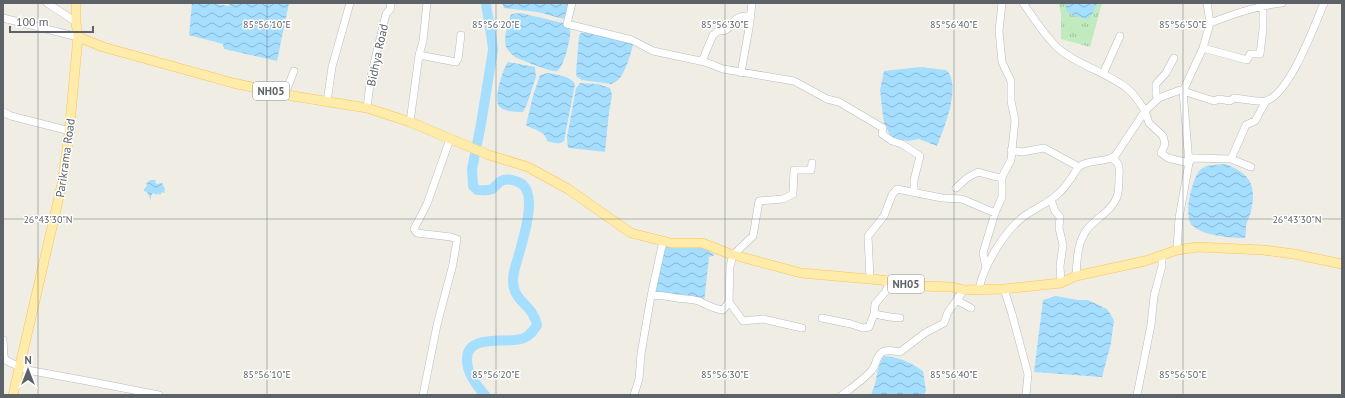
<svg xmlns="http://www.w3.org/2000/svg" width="1345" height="398" viewBox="0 0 1345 398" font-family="'PT Sans',sans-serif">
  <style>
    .grass { fill: url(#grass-tufts) }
    .water { fill: url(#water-waves) }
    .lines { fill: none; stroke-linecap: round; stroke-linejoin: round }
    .river { stroke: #a6deff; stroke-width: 10 }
    .minor-casing { stroke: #b7bbc0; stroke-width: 8 }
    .major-casing { stroke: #ffc24f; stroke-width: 10 }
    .minor { stroke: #fff; stroke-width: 7 }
    .major { stroke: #ffecab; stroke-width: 9 }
    .ticks { fill: none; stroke: #5c6267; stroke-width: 1; stroke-opacity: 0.45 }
    .labels { text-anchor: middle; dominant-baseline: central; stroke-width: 3; stroke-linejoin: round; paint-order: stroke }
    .shield { fill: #fff; stroke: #8d9195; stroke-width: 1 }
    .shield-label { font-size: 11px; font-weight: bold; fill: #5c6267 }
    .street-label { font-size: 12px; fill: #5c6267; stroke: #fff }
    .ticks-label { font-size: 10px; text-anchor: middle; fill: #5c6267; stroke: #fff; stroke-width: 3; stroke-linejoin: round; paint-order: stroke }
  </style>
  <defs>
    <pattern id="grass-tufts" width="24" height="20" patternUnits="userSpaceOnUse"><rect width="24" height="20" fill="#c2eabf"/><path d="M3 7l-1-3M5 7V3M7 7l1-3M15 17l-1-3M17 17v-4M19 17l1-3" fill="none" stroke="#a1c19f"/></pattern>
    <pattern id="water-waves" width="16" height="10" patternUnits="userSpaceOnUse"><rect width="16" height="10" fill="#a6deff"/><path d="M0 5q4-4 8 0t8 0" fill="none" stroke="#8ab7d2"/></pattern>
  </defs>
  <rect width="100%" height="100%" fill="#f0ede5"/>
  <!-- grass -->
  <path class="grass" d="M 1059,3 L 1102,3 L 1090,47 L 1061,39 L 1061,14 Z"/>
  <!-- water -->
  <path class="water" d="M 192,3 L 210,3 L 229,6 L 229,3 L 289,3 L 277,61 L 224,49 L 223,44 L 189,35 Z
    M 502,3 L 570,3 L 564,19 L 537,12 L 504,8 Z
    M 1065,3 L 1097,3 L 1093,13 L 1088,19 L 1077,17 L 1067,12 Z
    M 521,13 L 563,23 L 570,28 C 572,35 564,68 557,71 C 553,73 522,60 517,58 C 513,56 508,51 506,47 C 503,37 508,24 511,14 Z
    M 588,32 L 633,43 C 632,52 625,73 619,79 C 617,81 614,83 611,84 L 582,80 L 577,77 L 576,73 L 579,36 L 581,33 Z
    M 508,62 L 535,67 L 536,77 L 527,104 L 523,112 C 516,112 504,112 499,106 C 493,100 503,68 508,62 Z
    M 920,67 L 946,70 C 948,72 951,75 951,78 C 957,97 944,128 937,146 L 919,139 L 908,141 L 897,139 L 890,135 L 884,123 L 882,108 L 880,90 L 884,71 Z
    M 548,73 C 557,75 569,75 575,84 L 564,141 C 560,145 553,143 547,141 C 546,131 533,130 526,125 L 533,96 L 540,75 Z
    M 580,83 L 597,84 L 610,88 L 612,95 L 609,112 L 605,152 L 568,148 L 567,137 L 576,88 Z
    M 1225,164 C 1250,173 1257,185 1251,211 C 1250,216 1247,221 1246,226 C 1246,230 1246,234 1245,238 C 1230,238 1203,236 1192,225 C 1183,216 1192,177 1201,169 C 1207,164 1218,165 1225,164 Z
    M 150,180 L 156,180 L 155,182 L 157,184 L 162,183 L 165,189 L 164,193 L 162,192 L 160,195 L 158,193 L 157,195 L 153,193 L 152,195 L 151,195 L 151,200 L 147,192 L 144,191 L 144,189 L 147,186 L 146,184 Z
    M 698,244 L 715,255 L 709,257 L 704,303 L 655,293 L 663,251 L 668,245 Z
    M 1056,296 L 1078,300 L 1088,300 L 1107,309 L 1114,320 L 1111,343 L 1102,377 L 1034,372 L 1043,300 Z
    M 883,356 C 899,357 910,362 923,371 L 926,391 L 924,395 L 871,395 L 875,384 L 878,369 Z"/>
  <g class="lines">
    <!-- river -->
    <path class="river" d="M 485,395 C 476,385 467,373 467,360 C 466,332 509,345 524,338 C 530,336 533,331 537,325 C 532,301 508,302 514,272 C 518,254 540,197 522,184 C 516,180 507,178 501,181 C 498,183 495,187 492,189 C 487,191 482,190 477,190 L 473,186 L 472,169 L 481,124 L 493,50 C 492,35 488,19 486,3"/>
    <!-- minor casing -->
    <g class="minor-casing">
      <path id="minor" d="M 47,3 L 76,22
        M 572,3 L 567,24 L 632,40 L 653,51 L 705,62 L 723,69 L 794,81 L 827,99 L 839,102 L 883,128 L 882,134 L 892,141 L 902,144 L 920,156 L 914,180 L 914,192
        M 1207,3 L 1210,23
        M 3,18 L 78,37
        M 1203,48 L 1247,60 L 1250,54 L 1260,54 L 1263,29 L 1263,5
        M 419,55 L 456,62 L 458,59 L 461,35
        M 702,61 L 713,35 L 718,31 C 732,32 728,23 738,18 C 742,15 747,16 751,16
        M 741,73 L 749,28 L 752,3
        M 1103,74 L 1120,36
        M 285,94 L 294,71
        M 1158,99 L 1156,95 L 1156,84 L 1166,73 L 1174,58
        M 327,102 L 332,67 L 350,3
        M 367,108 L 371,76 L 386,14 L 391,8 L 390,3
        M 3,112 L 11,116 L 70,131
        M 410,122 L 419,55 L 423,41 L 427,3
        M 1011,150 L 1022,152 L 1044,148 L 1079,167
        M 1231,159 L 1246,125 L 1255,121 L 1266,101
        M 1189,163 L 1183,91 L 1203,48 L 1210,23 C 1234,14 1256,6 1282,3
        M 1189,163 L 1192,158 L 1231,159 L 1251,167
        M 956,188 L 967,178 L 978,172 L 996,177 L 1002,177
        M 1051,200 L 1055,211 L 1060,217 L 1059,228 L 1063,245 L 1060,266 L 1061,283
        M 663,241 L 651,296 C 660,294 668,297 677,298 C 684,299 691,299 699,301 C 707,305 714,309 723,310 L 729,302 L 730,266 L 733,255 L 753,236 L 759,201 L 783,199 L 793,194 L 794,170 L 811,170 L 812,163
        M 1177,250 L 1179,218 L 1189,163 L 1168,158 L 1161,153 L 1165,144 L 1163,136 L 1149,123 L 1145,111 L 1159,98 L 1180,90 L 1214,101 L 1219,99 L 1230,101 L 1234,98 C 1243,99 1257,102 1265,101 C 1289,96 1315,24 1324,3
        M 986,268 L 983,253 L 995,213 L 1002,197 L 1002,177 L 1011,160 L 1015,120 L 1011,101 L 1011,81 L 1002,62 L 999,31 L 1002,3
        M 1076,276 C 1077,261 1077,247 1084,234 C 1092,219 1111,213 1117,197 C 1119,191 1119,183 1119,176 C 1120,167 1119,162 1111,158
        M 870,279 L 868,236 L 884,216 L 892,195 L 897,189 L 942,198 L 962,199 L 995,213
        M 979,289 C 984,265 1004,232 1023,217 C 1035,208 1049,203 1059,193 C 1063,190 1066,185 1069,181 C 1073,177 1075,170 1080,166 C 1090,159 1104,163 1115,156 L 1145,111 C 1140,103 1135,95 1128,89 C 1107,72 1079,66 1059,49 C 1045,37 1034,18 1023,3
        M 1004,289 L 1012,314 L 1028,374 L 1026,395
        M 958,297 L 960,302 L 971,308
        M 729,302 L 743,321 L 763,319 L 802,328
        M 874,314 L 890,317 L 900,318
        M 822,318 L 851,324 L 863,328 L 869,327 L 874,314 L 875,304 L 886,291 L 890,281
        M 3,340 L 4,357 L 7,361 L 27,370 L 82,380 L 159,395
        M 423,395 L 437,325 L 453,264 L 457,239 L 451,237 L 417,233 L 414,229 L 427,204 L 450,139
        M 634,395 L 639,379 L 641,354 L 651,296
        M 842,395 C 853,387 863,380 872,370 C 876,365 876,358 881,353 C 886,349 894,351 900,352 L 925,333 L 944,323 L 948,312 L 964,290
        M 1137,395 L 1151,325 L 1154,296 L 1162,266 L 1162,256"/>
    </g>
    <!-- major casing -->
    <g class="major-casing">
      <path id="major" d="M 78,37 L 103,47 L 233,83 L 293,96 L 367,108 L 410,122 L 489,155 L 528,167 L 568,189 L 631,233 L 671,243 L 702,243 L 730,254 L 801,273 L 881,280 L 919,286 L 952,287 L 964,290 L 1004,289 L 1061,283 L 1076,276 L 1145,261 L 1177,250 L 1197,247 L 1263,250 L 1294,254 L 1342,264
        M 13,395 L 62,184 L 69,134 L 78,37 L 76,22 L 76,3"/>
    </g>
    <!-- minor -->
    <use href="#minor" class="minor"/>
    <!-- major -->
    <use href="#major" class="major"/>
  </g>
  <!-- ticks -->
  <path class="ticks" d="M 38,3 L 38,395M 267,3 L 267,395M 496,3 L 496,395M 725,3 L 725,395M 954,3 L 954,395M 1183,3 L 1183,395M 3,219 L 1342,219"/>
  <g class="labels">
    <!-- shield labels -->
    <g class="shield">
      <rect x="253" y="82" width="36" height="18" rx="3"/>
      <rect x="888" y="275" width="36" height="18" rx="3"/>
    </g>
    <g class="shield-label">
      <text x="271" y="91">NH05</text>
      <text x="906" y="284">NH05</text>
    </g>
    <!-- street labels -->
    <g class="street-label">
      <text transform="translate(377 55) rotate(-78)">Bidhya Road</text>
      <text transform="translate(65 158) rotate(-82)">Parikrama Road</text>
    </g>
  </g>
  <g class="ticks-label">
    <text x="267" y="28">85°56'10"E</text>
    <text x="496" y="28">85°56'20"E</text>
    <text x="725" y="28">85°56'30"E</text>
    <text x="954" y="28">85°56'40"E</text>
    <text x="1183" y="28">85°56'50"E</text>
    <text x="48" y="223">26°43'30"N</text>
    <text x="1297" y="223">26°43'30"N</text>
    <text x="267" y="378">85°56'10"E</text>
    <text x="496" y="378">85°56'20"E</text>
    <text x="725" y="378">85°56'30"E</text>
    <text x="954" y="378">85°56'40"E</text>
    <text x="1183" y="378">85°56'50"E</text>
  </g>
  <!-- border -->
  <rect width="1345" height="398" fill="none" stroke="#5c6267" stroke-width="8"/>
  <!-- north arrow -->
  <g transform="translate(28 370)" stroke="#ffffff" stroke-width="3" paint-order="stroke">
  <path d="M0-3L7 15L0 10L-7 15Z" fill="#5c6267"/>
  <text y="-6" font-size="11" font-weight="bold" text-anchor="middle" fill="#5c6267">N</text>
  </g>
  <!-- scale -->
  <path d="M10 26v6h83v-6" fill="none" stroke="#5c6267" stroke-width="2"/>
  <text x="16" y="26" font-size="12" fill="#5c6267" stroke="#ffffff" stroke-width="3" paint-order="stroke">100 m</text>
</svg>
